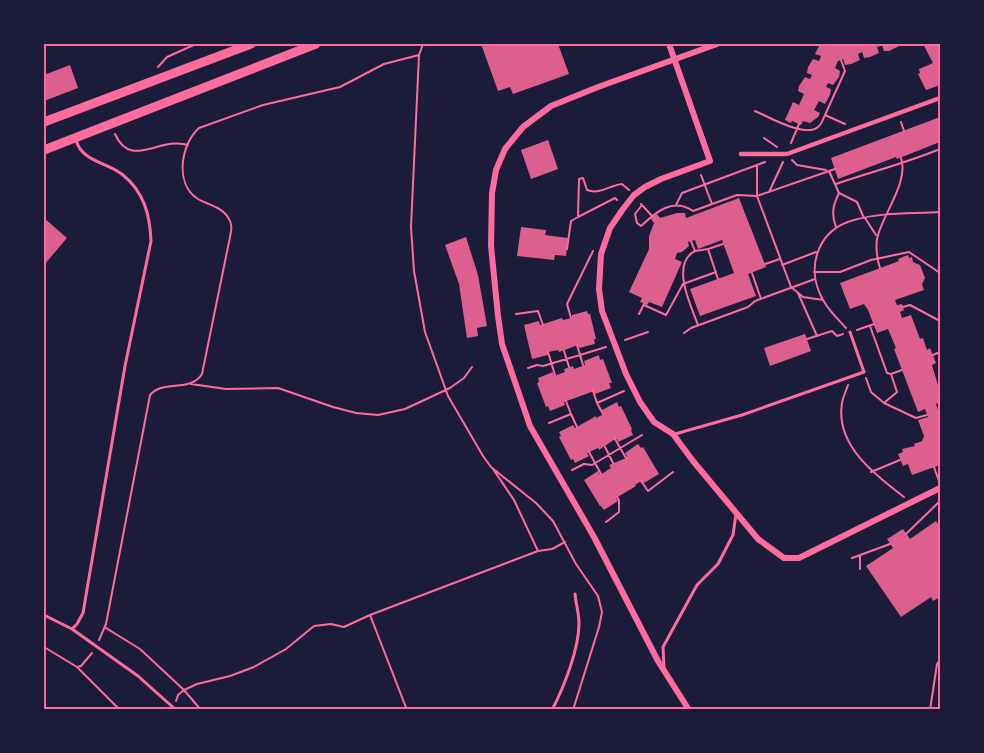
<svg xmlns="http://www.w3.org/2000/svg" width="984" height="753" viewBox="0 0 984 753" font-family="'Varela Round',sans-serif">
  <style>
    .building { fill: #dd5f8e }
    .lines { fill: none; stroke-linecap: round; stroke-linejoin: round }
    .path { stroke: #ff6b9d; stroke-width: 2 }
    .service { stroke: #ff6b9d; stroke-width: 3 }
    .pedestrian { stroke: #ff6b9d; stroke-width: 4.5 }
    .minor { stroke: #ff6b9d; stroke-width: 6 }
    .trunk { stroke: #ff6b9d; stroke-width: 9 }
    .neatline { fill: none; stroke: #ff6b9d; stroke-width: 2 }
  </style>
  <rect width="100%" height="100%" fill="#1b1b3a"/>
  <!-- building -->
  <path class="building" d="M 481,44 L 558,44 L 569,74 L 513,94 L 510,87 L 498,91 Z
    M 820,44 L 898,44 L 899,46 L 889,51 L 884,51 L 882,45 L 877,47 L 879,53 L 870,57 L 864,58 L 862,52 L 858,54 L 860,60 L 851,64 L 845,65 L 843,59 L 838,61 L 835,68 L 840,71 L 839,77 L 833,85 L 828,83 L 826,87 L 831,89 L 830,95 L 825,104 L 819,101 L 814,110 L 820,113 L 818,117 L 810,123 L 803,121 L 801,125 L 792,121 L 791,123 L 785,120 L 793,102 L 799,105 L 804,94 L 798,91 L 799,86 L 805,77 L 810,79 L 812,75 L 807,73 L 808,67 L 813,59 L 819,61 L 821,56 L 815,54 Z
    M 923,44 L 940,44 L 940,85 L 926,90 L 918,74 L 920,73 L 919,69 L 933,63 Z
    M 70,65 L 78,88 L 44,101 L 44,75 Z
    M 940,117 L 940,142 L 897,159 L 896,157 L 838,179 L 831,158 Z
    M 548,140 L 558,169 L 531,179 L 521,150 Z
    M 739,198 L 766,267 L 748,274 L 756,296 L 700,316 L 690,289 L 734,273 L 722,240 L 698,249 L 695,240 L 688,242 L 689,246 L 682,252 L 677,253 L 675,259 L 682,262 L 662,307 L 649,302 L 647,305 L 640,302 L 642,298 L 629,292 L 649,249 L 649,236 L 654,223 L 651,219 L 657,214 L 660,218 L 677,213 L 685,213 L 686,218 Z
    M 44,218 L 67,238 L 44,265 Z
    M 521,227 L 546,230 L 545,235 L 568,238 L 566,256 L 555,255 L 554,260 L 517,256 Z
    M 466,237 L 478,275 L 487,326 L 477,328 L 478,336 L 467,338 L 459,284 L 445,245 Z
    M 908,255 L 909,258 L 912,257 L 913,262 L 920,265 L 925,278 L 922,284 L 924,290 L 895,300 L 897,305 L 902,304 L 904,310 L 900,312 L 902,318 L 911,315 L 920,339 L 923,338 L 927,350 L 930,348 L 936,363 L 932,365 L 940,392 L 940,403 L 936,404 L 940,416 L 940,465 L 912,475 L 908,464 L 903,466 L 898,454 L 903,452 L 902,449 L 915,446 L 914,444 L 922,441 L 924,436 L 918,420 L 928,417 L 925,409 L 918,412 L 894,349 L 896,348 L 888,329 L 877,333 L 868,310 L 864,304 L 850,309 L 840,283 L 899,261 L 898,259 Z
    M 587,311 L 588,314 L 590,314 L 596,339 L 594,339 L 595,344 L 579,348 L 578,345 L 559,352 L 558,350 L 548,352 L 548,355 L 532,359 L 524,325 L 539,321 L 540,325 L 562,318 L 563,320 L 572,318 L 572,315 Z
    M 805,334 L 811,351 L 770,366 L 764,348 Z
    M 599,355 L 600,360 L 603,359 L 612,383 L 609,383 L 611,388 L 595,394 L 594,391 L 586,394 L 564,402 L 565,405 L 550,411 L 548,406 L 546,407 L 537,383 L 539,382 L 538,378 L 553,372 L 554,376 L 565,372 L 564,369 L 573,366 L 574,369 L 585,365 L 584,361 Z
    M 617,402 L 619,407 L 621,406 L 632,429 L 631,430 L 633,435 L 618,442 L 617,439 L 615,439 L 599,450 L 598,448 L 587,453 L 589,456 L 575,463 L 573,459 L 571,460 L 559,437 L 561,436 L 559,432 L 573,425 L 575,428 L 596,416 L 596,418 L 604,414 L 602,410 Z
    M 638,444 L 641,448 L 643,447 L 659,474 L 644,483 L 641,481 L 635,485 L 636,486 L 616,498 L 618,501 L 604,510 L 601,506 L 600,506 L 584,480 L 598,471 L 600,475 L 611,468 L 609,465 L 626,458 L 627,456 L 625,453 Z
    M 936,521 L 940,527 L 940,597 L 933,601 L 931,597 L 901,617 L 866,566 L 893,548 L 887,539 L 903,529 L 910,539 Z"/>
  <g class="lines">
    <!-- path -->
    <path class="path" d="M 423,44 L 419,55 L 411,227 L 414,271 L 425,332 L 448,396 L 483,456 L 491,467 L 536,503 L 553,521 L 576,564 L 598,596 L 602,612 L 599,627 L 573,710
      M 841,60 L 845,71 L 825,115 L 845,124
      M 158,67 L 167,57 L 196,44
      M 755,111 C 769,117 805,138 818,127 C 822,124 823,119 825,115
      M 901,122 L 904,131
      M 115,134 C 131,170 159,136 188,145
      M 764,138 L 777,147
      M 791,143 L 799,124
      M 792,160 L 797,165 L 826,170
      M 757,165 L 757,196 L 791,287 L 803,297 L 823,300
      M 829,171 L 839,193 L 857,202 L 864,218
      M 701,175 L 712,204
      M 836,184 C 871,172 906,163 940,149
      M 769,192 L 783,162
      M 641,204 L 653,217
      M 642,205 L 635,214 L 637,223 L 641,226 C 656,212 673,197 693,211 L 737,195 L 757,196 L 835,169
      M 676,205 L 682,193 L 765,162
      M 578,217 L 615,198 L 617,200
      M 865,218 L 876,235
      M 836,227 C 831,214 833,205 839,193
      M 691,241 L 695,251 L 708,249
      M 567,249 L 571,221 L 578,217 L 579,179 L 583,178 L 587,190 C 600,195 610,185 622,184 L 629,190
      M 695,251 C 670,264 691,306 698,325
      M 765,264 L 780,259
      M 782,265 L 816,252
      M 880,268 C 877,260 875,243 878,235 C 884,213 909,181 901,158
      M 814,272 L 840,272 L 871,260 L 909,252 L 940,273
      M 752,273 L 761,299
      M 718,279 L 708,249 L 723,244
      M 798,293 L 817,336
      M 644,305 L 666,315 L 683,284 L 716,272
      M 903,307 L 910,305 L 940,321
      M 516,314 L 538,311 L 543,325
      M 639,314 L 644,304
      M 571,318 L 567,304 L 593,251
      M 870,326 L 887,373 L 891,374 L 902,370
      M 846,328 C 838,319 829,311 823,300 C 805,268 817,230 854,220 C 882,212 912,214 940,212
      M 857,330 L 874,324
      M 684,333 L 691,328 L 748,307 L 755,301 L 815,279
      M 807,339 L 832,331 L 837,336 L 843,334
      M 625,340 L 648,332
      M 577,345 L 580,355 L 606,347
      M 564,351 L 569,367
      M 548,352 L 555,375
      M 933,355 L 940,352
      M 528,368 L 537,365 L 543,366 L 580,355 L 583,365
      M 891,374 L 897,392 L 884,403 L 916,418 L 927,415
      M 866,378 L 871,392 L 884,403
      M 191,384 L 226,389 L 278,388 L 333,407 L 356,413 L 378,415 L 405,409 L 450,388 L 464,378 L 472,367
      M 848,385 C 846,391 843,397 842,403 C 835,445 875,475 904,497
      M 593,391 L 597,403 L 624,391
      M 597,403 L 603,414
      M 571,414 L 577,427
      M 549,423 L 571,414 L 566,401
      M 615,439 L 626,458
      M 605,447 L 613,463
      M 589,452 L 601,474
      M 934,467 L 939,481
      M 572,470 L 584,464 L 592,465 L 642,435
      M 871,472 L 900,460
      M 641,481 L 648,491 L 673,472
      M 606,522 L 619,512 L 619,500 L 617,497
      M 906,534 L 940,501
      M 538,551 L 552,549 L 565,542
      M 852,558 L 890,544
      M 860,569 L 860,555
      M 370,615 L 538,551 L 514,500 L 493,469
      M 106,628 L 140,649 L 184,690 L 197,684 L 230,676 L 254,667 L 286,649 L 314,626 L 331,624 L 344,627 L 370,615 L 407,710
      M 99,640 L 106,624 L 150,395 C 164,379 190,393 202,374 L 230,237 C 231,231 233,225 229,219 C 223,207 208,205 198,199 C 174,184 181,144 199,128 L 263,105 L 340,87 L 384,64 L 419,55
      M 44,647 L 77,667 L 81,666 L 92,653
      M 77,667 L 120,710
      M 176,701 L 178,695 L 184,690 L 201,710
      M 930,710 L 937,664 L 940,660"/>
    <!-- service -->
    <path class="service" d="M 675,434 L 742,415 L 864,372 L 850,332
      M 44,615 L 72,629 L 77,624 L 83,613 L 125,366 L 151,241 C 150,215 144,192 123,175 C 107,162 82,162 76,140
      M 72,629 L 138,676 L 176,710
      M 664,667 L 663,647 L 697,585 L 718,564 L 733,535 L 736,514
      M 552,710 C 564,687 579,649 579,623 C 579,614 576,604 575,594"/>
    <!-- pedestrian -->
    <path class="pedestrian" d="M 741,154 L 787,154 L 940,98"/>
    <!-- minor -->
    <path class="minor" d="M 669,44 L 710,161 L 661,179 L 645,187 L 634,195 L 623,209 L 610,228 L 601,254 L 599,289 L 602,311 L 626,374 L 640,402 L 654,422 L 673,434 L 693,461 L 758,539 L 784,558 L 799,558 L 940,488
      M 689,710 L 658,661 L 594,537 L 530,426 L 502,344 L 498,316 L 491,246 L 492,193 L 496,170 L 505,149 L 523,127 L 551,106 L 598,87 L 717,44"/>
    <!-- trunk -->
    <path class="trunk" d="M 44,122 L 251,44
      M 44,150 L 316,44"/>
  </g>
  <!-- border -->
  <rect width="984" height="753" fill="none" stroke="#1b1b3a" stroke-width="90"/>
  <rect x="45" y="45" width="894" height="663" class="neatline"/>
</svg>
